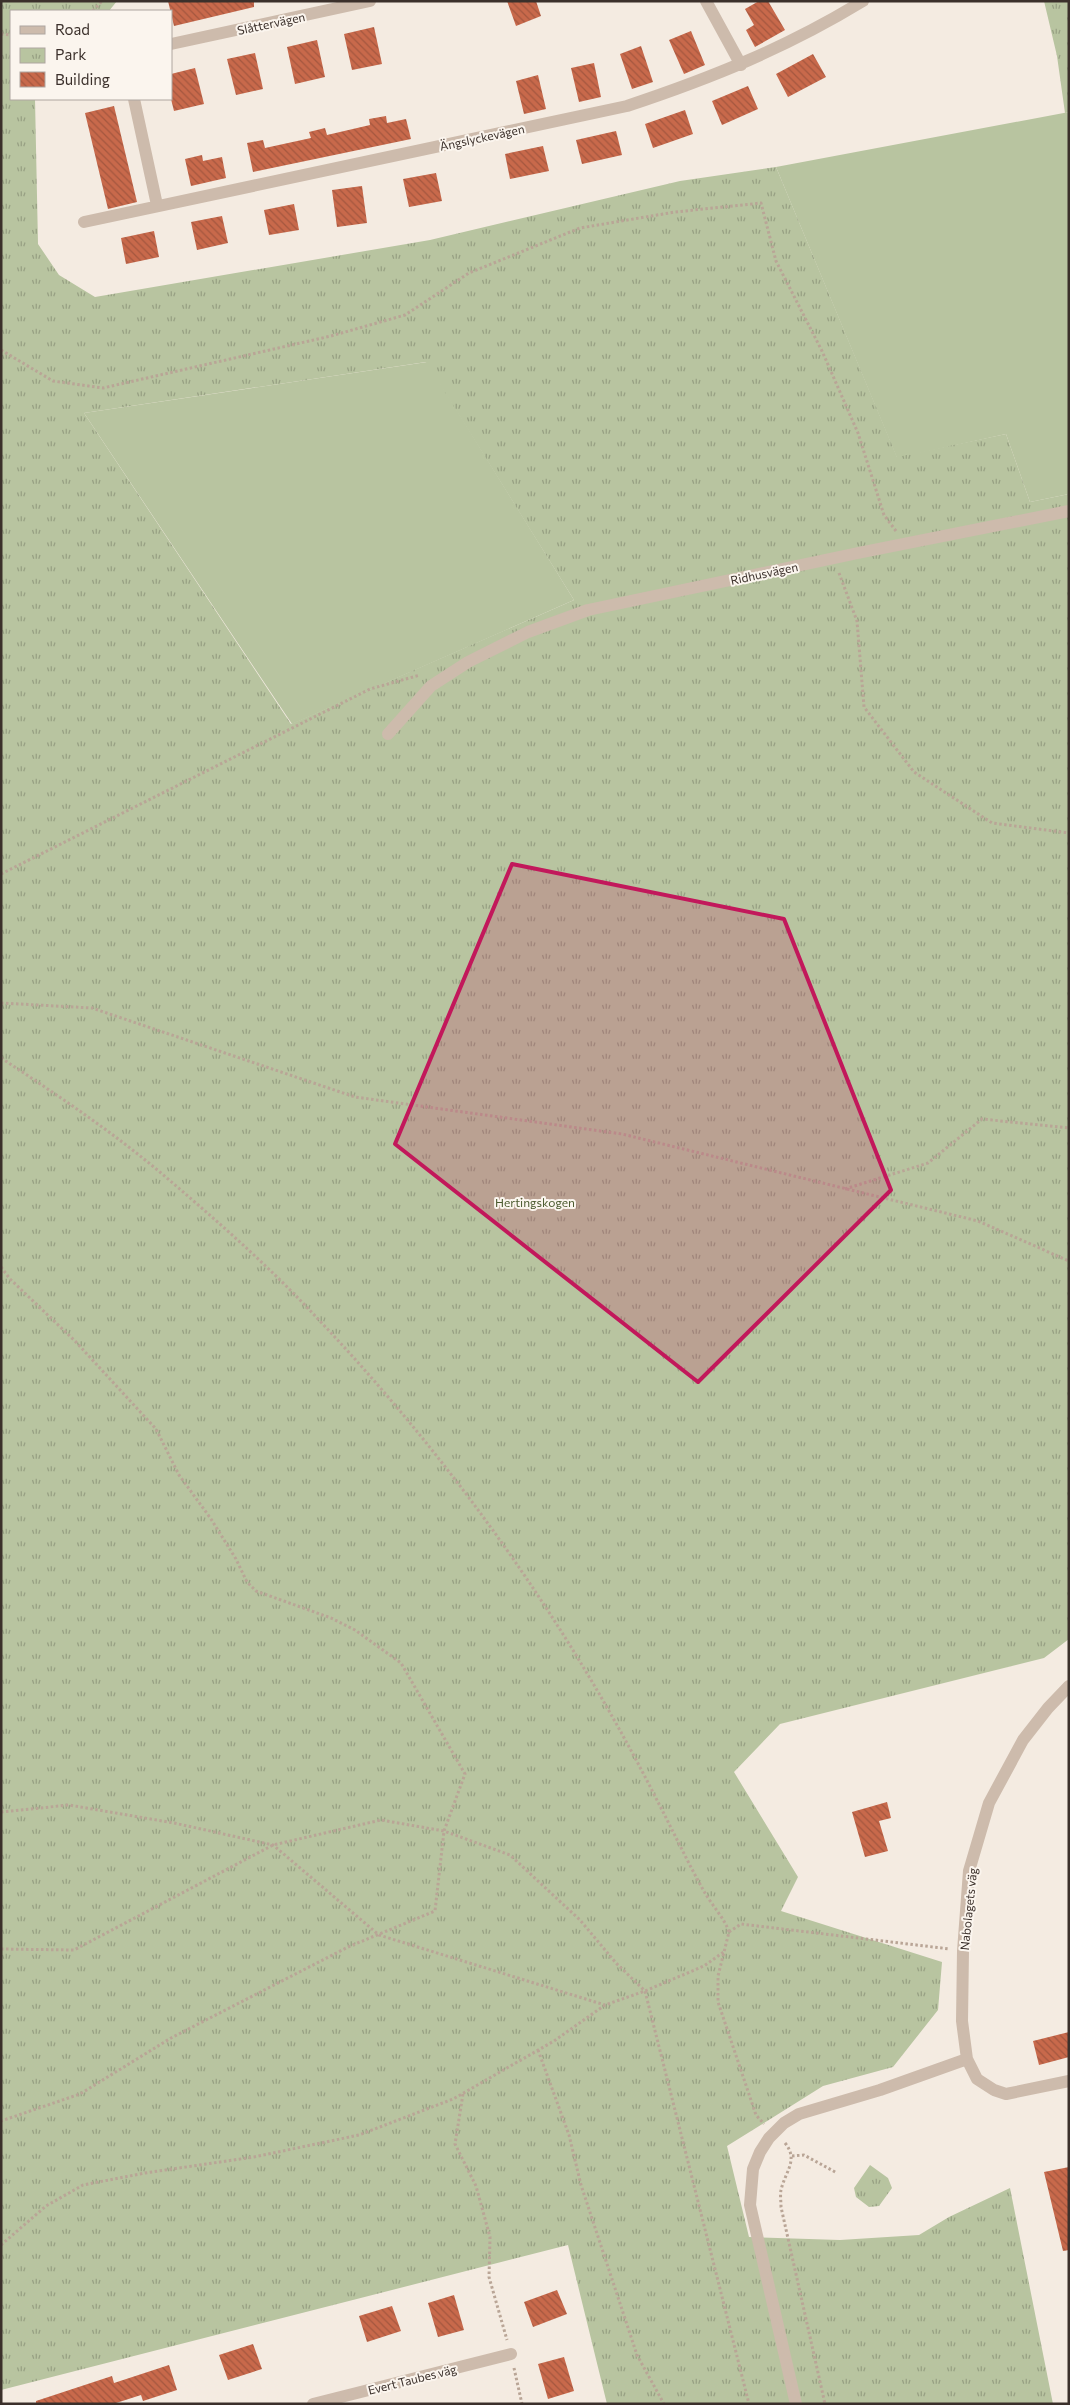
<svg xmlns="http://www.w3.org/2000/svg" width="1070" height="2405" viewBox="0 0 1070 2405" font-family="Commissioner,sans-serif">
  <style>
    .grass { fill: #b8c4a0 }
    .park { fill: url(#park-tufts); fill-rule: evenodd }
    .building { fill: url(#building-back-hatch) }
    .lines { fill: none; stroke-linecap: round; stroke-linejoin: round }
    .path { stroke: #b9a596; stroke-width: 3; stroke-dasharray: 2.5 2.5; stroke-linecap: butt }
    .minor { stroke: #cdbbac; stroke-width: 12 }
    .marked { fill: #c2185b; fill-opacity: 0.2; stroke: #c2185b; stroke-width: 4; stroke-linejoin: round }
    .labels { text-anchor: middle; dominant-baseline: central; stroke-width: 4; stroke-linejoin: round; paint-order: stroke }
    .street-label { font-size: 12px; fill: #3b302b; stroke: #fbf5ee }
    .park-label { font-size: 12px; fill: #4a5a2e; stroke: #fbf5ee }
  </style>
  <defs>
    <pattern id="park-tufts" width="24" height="20" patternUnits="userSpaceOnUse" patternTransform="scale(1.25)"><rect width="24" height="20" fill="#b8c4a0"/><path d="M3 7l-1-3M5 7V3M7 7l1-3M15 17l-1-3M17 17v-4M19 17l1-3" fill="none" stroke="#97a083"/></pattern>
    <pattern id="building-back-hatch" width="6" height="6" patternUnits="userSpaceOnUse" patternTransform="scale(1.25)"><rect width="6" height="6" fill="#c8694b"/><path d="M-1 5l2 2M0 0l6 6M5-1l2 2" fill="none" stroke="#a4573f"/></pattern>
  </defs>
  <rect width="100%" height="100%" fill="#f4ebe1"/>
  <!-- grass -->
  <path class="grass" d="M 1069,112 L 1069,494 L 1030,502 L 1006,434 L 897,458 L 776,167 Z
    M 427,362 L 574,600 L 292,724 L 84,413 Z"/>
  <!-- park -->
  <path class="park" d="M 1,1 L 117,1 L 109,11 L 11,11 L 11,99 L 35,99 L 38,244 L 59,275 L 95,297 L 430,240 L 680,181 L 776,167 L 897,457 L 1006,434 L 1030,502 L 1069,494 L 1069,1639 L 1044,1658 L 780,1724 L 734,1772 L 798,1877 L 781,1911 L 942,1962 L 938,2010 L 893,2067 L 823,2086 L 727,2146 L 749,2237 L 840,2240 L 919,2235 L 949,2217 L 1010,2188 L 1053,2404 L 607,2404 L 568,2245 L 1,2390 ZM 426,362 L 574,600 L 291,724 L 84,413 Z
    M 1044,1 L 1069,1 L 1069,112 L 1065,113 L 1057,56 Z
    M 870,2165 L 888,2178 L 892,2188 L 879,2206 L 869,2207 L 856,2197 L 854,2188 Z"/>
  <!-- building -->
  <path class="building" d="M 168,1 L 254,1 L 254,7 L 174,26 Z
    M 507,1 L 536,1 L 541,16 L 516,26 Z
    M 759,1 L 768,1 L 785,30 L 755,47 L 746,30 L 754,25 L 745,9 Z
    M 374,27 L 382,64 L 352,70 L 344,34 Z
    M 691,31 L 705,65 L 684,74 L 669,40 Z
    M 317,40 L 325,77 L 295,84 L 287,47 Z
    M 641,46 L 653,82 L 632,89 L 620,54 Z
    M 255,53 L 263,89 L 236,95 L 227,59 Z
    M 813,54 L 826,77 L 788,97 L 776,74 Z
    M 594,63 L 601,97 L 579,102 L 571,68 Z
    M 195,68 L 204,104 L 174,111 L 171,99 L 171,74 Z
    M 538,75 L 546,109 L 524,114 L 516,81 Z
    M 748,86 L 758,109 L 722,125 L 712,101 Z
    M 114,106 L 137,202 L 108,209 L 85,113 Z
    M 685,110 L 693,134 L 653,148 L 645,124 Z
    M 386,116 L 387,123 L 406,119 L 411,139 L 253,172 L 247,143 L 263,140 L 265,148 L 311,138 L 309,132 L 325,128 L 327,135 L 370,125 L 369,119 Z
    M 616,131 L 622,155 L 582,164 L 576,140 Z
    M 543,146 L 549,171 L 510,179 L 505,154 Z
    M 202,155 L 203,161 L 222,157 L 226,178 L 191,186 L 185,159 Z
    M 436,173 L 442,201 L 409,207 L 403,179 Z
    M 362,186 L 367,223 L 337,227 L 332,190 Z
    M 294,204 L 299,230 L 269,235 L 264,210 Z
    M 222,216 L 228,243 L 197,250 L 191,222 Z
    M 154,231 L 159,257 L 126,264 L 121,238 Z
    M 887,1802 L 891,1818 L 879,1821 L 888,1851 L 865,1857 L 852,1812 Z
    M 1069,2032 L 1069,2057 L 1039,2065 L 1033,2041 Z
    M 1069,2167 L 1069,2250 L 1063,2251 L 1044,2172 Z
    M 557,2290 L 567,2314 L 533,2327 L 524,2302 Z
    M 454,2295 L 464,2330 L 438,2337 L 428,2303 Z
    M 392,2306 L 401,2331 L 367,2342 L 359,2316 Z
    M 253,2344 L 262,2369 L 228,2380 L 219,2355 Z
    M 564,2357 L 574,2391 L 548,2399 L 538,2364 Z
    M 169,2365 L 177,2390 L 143,2401 L 141,2395 L 113,2404 L 36,2404 L 36,2401 L 112,2376 L 114,2383 Z"/>
  <g class="lines">
    <!-- path -->
    <path class="path" d="M 93,11 L 102,1
      M 1,34 L 11,35
      M 1,350 L 53,381 L 103,388 L 331,336 L 405,315 L 469,273 L 580,228 L 675,212 L 761,203 L 776,261 L 822,351 L 858,433 L 884,515 L 896,531
      M 839,573 L 857,621 L 864,707 L 914,772 L 992,823 L 1069,833
      M 1,874 L 370,689 L 420,675
      M 1,1003 L 92,1008 L 355,1097 L 622,1134 L 978,1221 L 1069,1261
      M 1,1058 C 56,1094 111,1131 161,1173 C 215,1219 270,1267 318,1319 C 456,1465 570,1627 660,1806 C 675,1835 689,1865 705,1893 C 712,1905 726,1921 729,1932 L 718,1976 L 718,2002 L 756,2115 L 764,2124
      M 845,1189 L 928,1163 L 982,1119 L 1069,1128
      M 1,1267 L 10,1279 L 75,1341 L 156,1429 L 179,1475 L 211,1519 L 236,1559 L 247,1582 L 256,1591 L 331,1618 L 355,1630 L 401,1663 L 465,1774 L 444,1831 L 510,1855 L 580,1920 L 616,1963 L 645,1991 L 749,2404
      M 1,1812 L 69,1805 L 174,1823 L 273,1845 L 379,1935 L 605,2005
      M 729,1932 L 741,1924 L 950,1949
      M 1,1949 L 74,1950 L 273,1845 L 381,1820 L 444,1831 L 435,1911 L 348,1947 L 171,2038 L 80,2094 L 1,2121
      M 538,2050 L 569,2135 L 581,2185 L 637,2355 L 664,2404
      M 463,2094 L 455,2144 L 476,2186 L 490,2237 L 489,2277 L 507,2340
      M 785,2143 C 799,2160 785,2172 781,2190 C 780,2195 781,2201 781,2207 L 825,2404
      M 792,2156 L 804,2155 L 837,2173
      M 1,2245 L 46,2206 L 83,2185 L 145,2173 L 254,2157 L 359,2135 L 453,2099 L 554,2041 L 605,2005 L 645,1991 L 704,1966 L 725,1951
      M 514,2368 L 522,2404"/>
    <!-- minor -->
    <path class="minor" d="M 706,1 L 741,65
      M 171,44 L 370,1
      M 134,99 L 157,205
      M 84,222 L 627,106 C 711,78 786,48 863,1
      M 388,734 L 431,686 L 468,662 L 528,632 L 588,610 L 858,553 L 1069,511
      M 967,2059 L 977,2079 L 994,2090 L 1006,2094 L 1069,2081
      M 313,2404 L 511,2354
      M 796,2404 L 750,2205 L 753,2169 L 760,2152 L 769,2138 L 784,2123 L 799,2114 L 880,2090 L 967,2059 L 962,2021 L 963,1951 L 969,1871 L 989,1803 L 1023,1740 L 1048,1708 L 1069,1686"/>
  </g>
  <!-- marked area -->
  <path class="marked" d="M 512,864 L 784,919 L 891,1190 L 698,1382 L 395,1144 Z"/>
  <g class="labels">
    <!-- street labels -->
    <g class="street-label">
      <text transform="translate(271 23) rotate(-12)">Slåttervägen</text>
      <text transform="translate(482 137) rotate(-12)">Ängslyckevägen</text>
      <text transform="translate(764 573) rotate(-12)">Ridhusvägen</text>
      <text transform="translate(968 1909) rotate(-84)">Nabolagets väg</text>
      <text transform="translate(412 2379) rotate(-14)">Evert Taubes väg</text>
    </g>
    <!-- park labels -->
    <g class="park-label">
      <text x="535" y="1202">Hertingskogen</text>
    </g>
  </g>
  <!-- border -->
  <rect width="1070" height="2405" fill="none" stroke="#3b302b" stroke-width="5"/>
  <!-- legend -->
  <rect x="10" y="10" width="162" height="90" fill="#fbf5ee" stroke="#aea6a0"/>
  <rect x="20" y="26" width="25" height="8" fill="#cdbbac" stroke="#aea6a0"/>
  <text x="55" y="35" font-size="15" fill="#3b302b">Road</text>
  <rect x="20" y="48" width="25" height="15" fill="url(#park-tufts)" stroke="#aea6a0"/>
  <text x="55" y="60" font-size="15" fill="#3b302b">Park</text>
  <rect x="20" y="72" width="25" height="15" fill="url(#building-back-hatch)" stroke="#aea6a0"/>
  <text x="55" y="85" font-size="15" fill="#3b302b">Building</text>
</svg>
